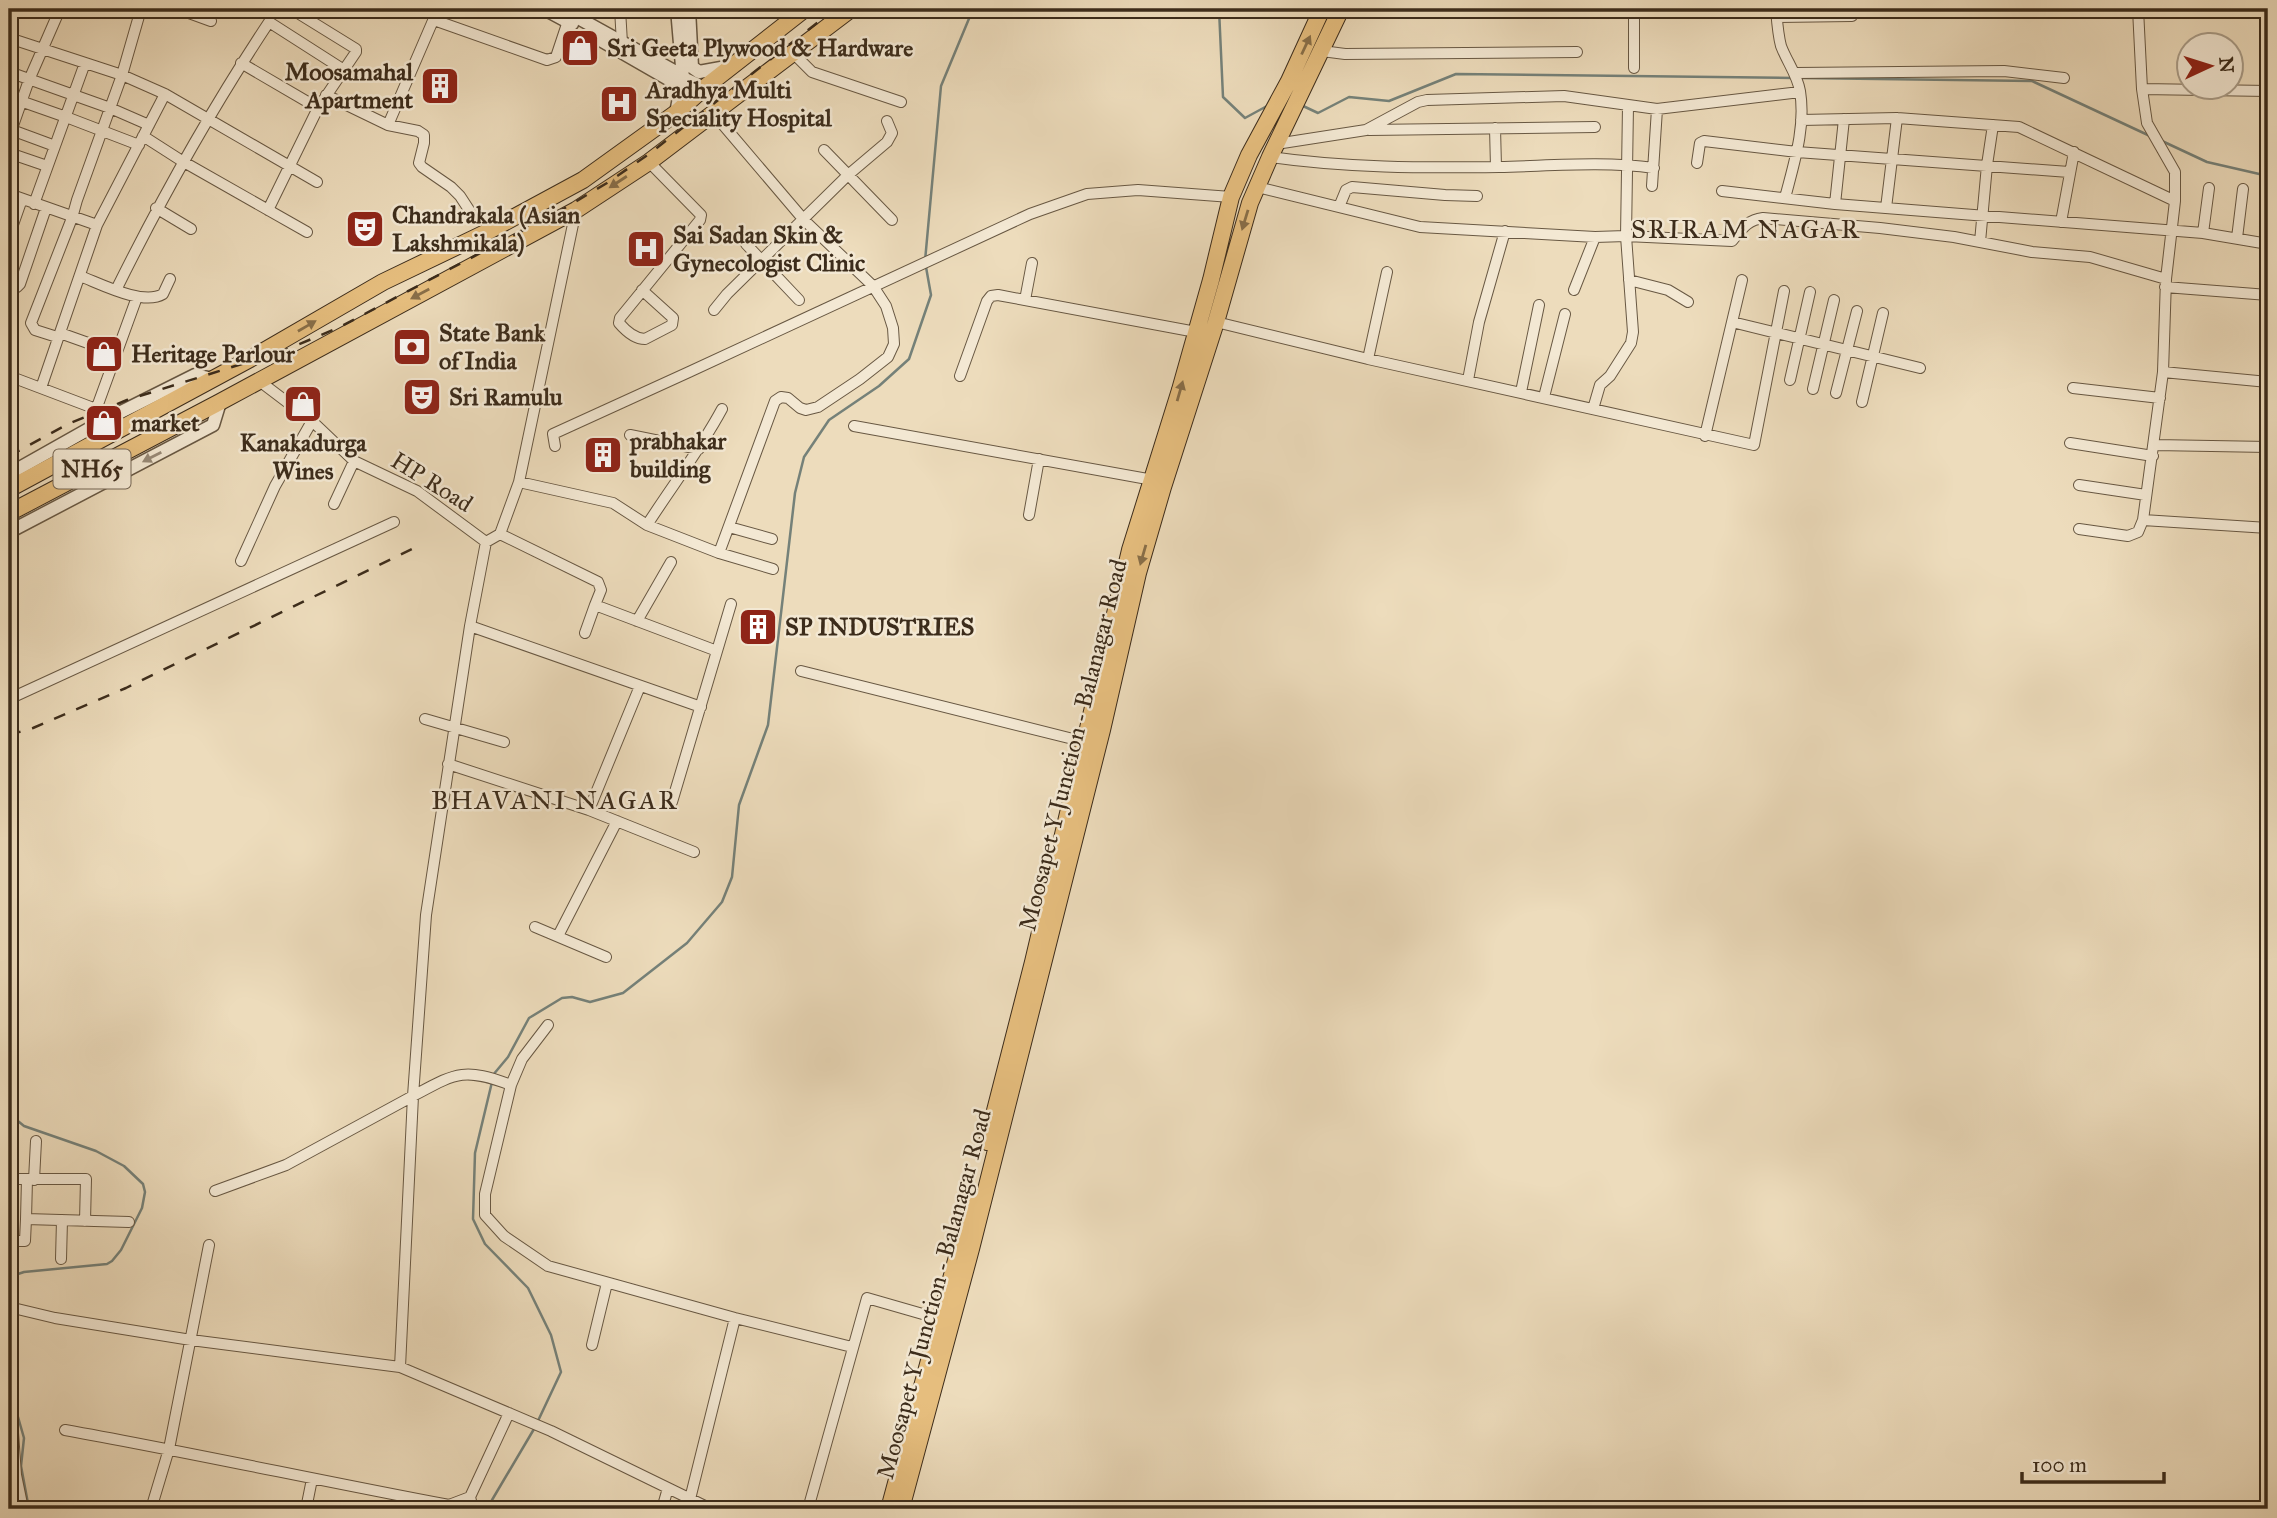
<svg xmlns="http://www.w3.org/2000/svg" width="2277" height="1518" viewBox="0 0 2277 1518" font-family="'IM FELL Great Primer',serif">
  <style>
    .lines { fill: none; stroke-linecap: round; stroke-linejoin: round }
    .stream { stroke: #758179; stroke-width: 2.5 }
    .minor-casing { stroke: #685843; stroke-width: 12 }
    .tertiary-casing { stroke: #685843; stroke-width: 15 }
    .primary-casing { stroke: #3c2c1b; stroke-width: 18 }
    .trunk-casing { stroke: #3c2c1b; stroke-width: 18 }
    .minor { stroke: #f3e8d3; stroke-width: 10 }
    .tertiary { stroke: #f3e8d3; stroke-width: 12 }
    .primary { stroke: #e6be7e; stroke-width: 16 }
    .trunk { stroke: #e6be7e; stroke-width: 16 }
    .rail { stroke: #3c2c1b; stroke-width: 2.5; stroke-dasharray: 12 12; stroke-linecap: butt }
    .oneway { fill: #886e48 }
    .oneway2 { fill: #988a77 }
    .labels { text-anchor: middle; dominant-baseline: central; stroke-width: 5; stroke-linejoin: round; paint-order: stroke }
    .shield { fill: #f3e8d3; stroke: #736452; stroke-width: 2 }
    .shield-label { font-size: 23px; font-weight: bold; fill: #3c2c1b }
    .poi-label { font-size: 24px; font-weight: bold; fill: #3c2c1b; stroke: #f3e8d3; text-anchor: start }
    .street-label { font-size: 24px; fill: #3c2c1b; stroke: #f3e8d3 }
    .neighbourhood-label { font-size: 26px; letter-spacing: 2px; fill: #3c2c1b; stroke: #f3e8d3 }
  </style>
  <rect width="100%" height="100%" fill="#eddcbc"/>
  <filter id="stains"><feTurbulence type="fractalNoise" baseFrequency=".00286" numOctaves="4"/><feColorMatrix values="0 0 0 0 .2 0 0 0 0 .09 0 0 0 0 .02 0 0 0 .5 -.17"/></filter>
  <radialGradient id="worn" r=".72"><stop offset=".6" stop-color="#630" stop-opacity="0"/><stop offset="1" stop-color="#630" stop-opacity=".3"/></radialGradient>
  <g class="lines">
    <!-- stream -->
    <path class="stream" d="M 1219,9 L 1223,97 L 1245,118 L 1267,106
      M 1801,78 L 2032,81 L 2150,136
      M 1301,105 L 1318,113 L 1349,97 L 1389,101 L 1456,74 L 1794,78
      M 2162,141 L 2207,162 L 2268,176
      M 925,261 L 941,86 L 973,9
      M 493,1075 L 508,1057 L 529,1018 L 562,998 L 572,997 L 590,1002 L 623,993 L 687,943 L 722,902 L 732,877 L 739,805 L 768,725 L 795,493 L 804,457 L 829,420 L 879,386 L 909,359 L 931,295 L 926,267
      M 492,1082 L 475,1153 L 473,1219 L 485,1244 L 528,1288 L 551,1335 L 561,1372 L 537,1423
      M 9,1109 L 13,1117 L 24,1126 L 96,1151 L 124,1166 L 143,1184 L 145,1192 L 142,1208 L 121,1250 L 112,1261 L 107,1264 L 24,1272 L 9,1277
      M 9,1393 L 13,1404
      M 16,1410 L 24,1438 L 21,1466 L 29,1509
      M 492,1509 L 492,1500 L 534,1429"/>
    <!-- minor casing -->
    <g class="minor-casing">
      <path id="minor" d="M 178,9 L 211,21
        M 620,9 L 622,43
        M 1776,9 C 1777,21 1778,35 1781,46 C 1787,62 1797,74 1800,91 C 1806,127 1794,163 1785,198
        M 2138,9 L 2142,89 L 2147,123 L 2175,172 L 2175,201 L 2166,279 L 2163,372
        M 1777,17 L 1852,16
        M 434,20 L 547,60 L 556,57 L 568,21
        M 9,38 L 122,75 L 165,94 L 317,182
        M 1322,51 L 1345,54 L 1577,52
        M 792,52 L 812,72 L 901,102
        M 241,63 L 318,108
        M 1634,68 L 1634,9
        M 9,72 L 110,108 L 149,125
        M 1796,73 L 2004,71 L 2064,78
        M 2142,89 L 2268,91
        M 326,95 L 388,125 L 438,9
        M 9,97 L 66,117 L 139,145
        M 713,113 L 804,220 L 873,286 L 886,306 L 893,328 L 894,344 L 888,357 L 860,379 L 818,407 L 806,410 L 800,408 L 788,398 L 781,397 L 775,401 L 719,553
        M 1801,120 L 1897,118 L 2019,127 L 2175,201
        M 388,125 L 418,131 L 424,135 L 424,143 L 419,163 L 422,167 L 451,187 L 460,196 L 475,219
        M 1495,128 L 1496,167
        M 9,129 L 55,146
        M 1369,130 L 1595,127
        M 143,136 L 182,161 L 307,232
        M 9,137 L 29,80 L 60,9
        M 1276,144 L 1366,130 L 1418,102 L 1427,100 L 1564,96 L 1657,109 L 1800,92
        M 824,150 L 892,220
        M 9,153 L 47,166
        M 1270,157 C 1346,168 1422,168 1499,167 C 1550,166 1603,161 1654,168
        M 1697,163 L 1700,143 L 1704,141 L 1797,152 L 2069,172
        M 1652,186 L 1657,109
        M 1257,187 L 1420,227 L 1595,237 L 1626,236 L 1732,241 C 1742,229 1747,220 1763,218 L 1880,228 L 1954,237 L 2032,252 L 2090,257 L 2166,279
        M 1722,191 L 1835,204 L 2203,233 L 2268,244
        M 9,194 L 97,225
        M 34,204 L 85,63
        M 1835,204 L 1844,119
        M 1339,207 L 1346,190 L 1352,187 L 1445,195 L 1477,196
        M 156,208 L 191,229
        M 1886,208 L 1897,118
        M 268,210 L 318,108 L 356,52 L 356,49 L 301,15
        M 2061,222 L 2074,152
        M 2203,233 L 2209,188
        M 9,236 L 22,199
        M 2237,238 L 2243,189
        M 1980,242 L 1987,165 L 1993,125
        M 746,244 L 799,300
        M 80,276 C 101,284 143,306 163,294 L 170,279
        M 1629,280 L 1668,290 L 1688,302
        M 2165,287 L 2268,295
        M 9,288 L 17,287 L 20,284 L 46,208
        M 116,290 C 162,197 212,108 269,22 L 344,70
        M 642,290 L 673,318 L 672,325 L 645,339 C 635,339 625,330 619,323 L 620,318 L 700,220 L 701,215 L 649,162
        M 1574,290 L 1595,237
        M 1025,300 L 1032,263
        M 714,310 L 727,294 L 848,175 L 887,142 L 892,133 L 887,121
        M 1216,322 L 1368,359 L 1387,272
        M 1732,322 L 1920,368
        M 60,333 L 116,353
        M 57,337 L 35,330 L 31,323 L 72,218 L 77,200 L 122,75 L 141,9
        M 1368,359 L 1754,445 L 1784,291
        M 9,376 L 96,409
        M 960,376 L 987,301 L 991,296 L 998,295 L 1196,332
        M 258,380 L 312,421 L 354,461 L 417,491 L 486,542
        M 1468,380 L 1479,322 L 1505,231
        M 1790,380 L 1810,292
        M 41,388 L 97,225 L 165,94
        M 2073,388 L 2160,398
        M 1813,389 L 1834,300
        M 1521,392 L 1539,305
        M 1836,393 L 1857,311
        M 1544,397 L 1565,314
        M 1862,402 L 1883,313
        M 1593,409 L 1600,385 L 1610,376 L 1631,343 L 1633,332 L 1626,236 L 1628,106
        M 854,426 L 1153,480
        M 89,429 L 137,297
        M 630,435 L 699,449
        M 1705,436 L 1742,280
        M 2070,443 L 2153,456
        M 2155,445 L 2268,447
        M 555,446 L 553,434 L 689,372 L 1030,214 L 1087,194 L 1138,190 L 1231,197
        M 519,482 L 613,503 L 647,525 L 719,553 L 773,569
        M 2079,485 L 2146,495
        M 334,504 L 354,461
        M 1029,515 L 1039,459
        M 2143,520 L 2268,528
        M 647,525 C 672,486 700,450 722,409
        M 729,527 L 772,539
        M 2079,529 L 2128,536 L 2138,532 L 2143,520 L 2163,372 L 2268,382
        M 500,534 L 598,582 L 601,590 L 595,605 L 717,651 L 672,802
        M 241,561 L 275,486 L 312,421
        M 637,621 L 671,562
        M 470,626 L 701,707
        M 585,633 L 595,605
        M 717,651 L 731,604
        M 801,671 L 1085,742
        M 9,699 L 394,522
        M 425,719 L 504,742
        M 448,764 L 589,810 L 694,852
        M 589,810 L 640,686
        M 535,927 L 606,957
        M 558,936 L 617,821
        M 548,1025 L 522,1059 L 511,1085 L 485,1194 L 485,1215 L 504,1236 L 548,1266 L 735,1318 L 852,1347
        M 9,1179 L 86,1179 L 85,1221
        M 34,1180 L 36,1141
        M 215,1191 L 286,1165 L 413,1096 L 426,915 L 470,626 L 486,542 L 500,534 L 519,482 L 576,210
        M 26,1219 L 27,1179
        M 9,1241 L 25,1241 L 26,1219 L 129,1222
        M 61,1259 L 62,1220
        M 9,1307 L 55,1318 L 191,1340 L 400,1367 L 551,1431 L 711,1509
        M 592,1345 L 607,1283
        M 400,1367 L 413,1096 C 456,1073 463,1067 511,1085
        M 9,1405 L 11,1405 L 16,1475 L 23,1509
        M 65,1430 C 193,1453 321,1481 449,1505 L 470,1497
        M 690,1499 L 735,1318
        M 151,1509 L 169,1449 L 209,1245
        M 306,1509 L 312,1479
        M 473,1509 L 470,1497 L 509,1413
        M 662,1509 L 668,1488
        M 808,1509 L 867,1298 L 940,1319"/>
    </g>
    <!-- tertiary casing -->
    <g class="tertiary-casing">
      <path id="tertiary" d="M 544,9 L 572,24
        M 562,9 L 674,71 L 683,78 L 704,88
        M 689,9 L 692,67 L 699,72 L 732,66
        M 590,34 L 670,80 L 680,88
        M 676,113 L 683,78 L 677,9
        M 9,474 L 103,421 L 195,375 L 213,379
        M 9,532 L 213,425 L 220,402"/>
    </g>
    <!-- primary casing -->
    <g class="primary-casing">
      <path id="primary" d="M 987,1142 L 1033,962 L 1130,550 L 1180,390 L 1211,280 L 1231,197 L 1249,155 L 1289,81 L 1322,9
        M 889,1509 L 972,1201
        M 901,1509 L 971,1249 L 1102,730 L 1138,573 L 1163,487 L 1216,322 L 1250,203 L 1270,157 L 1341,9"/>
    </g>
    <!-- trunk casing -->
    <g class="trunk-casing">
      <path id="trunk" d="M 9,489 L 250,359 L 383,282 L 485,233 L 583,180 L 676,113 L 704,88 L 805,9
        M 9,513 L 220,402 L 576,210 L 649,162 L 851,9"/>
    </g>
    <!-- minor -->
    <use href="#minor" class="minor"/>
    <!-- tertiary -->
    <use href="#tertiary" class="tertiary"/>
    <!-- primary -->
    <use href="#primary" class="primary"/>
    <!-- trunk -->
    <use href="#trunk" class="trunk"/>
    <!-- rail -->
    <path class="rail" d="M 9,456 L 68,424 L 127,400 L 283,351 L 340,327 L 558,212 L 607,183 L 649,154 L 835,9
      M 9,735 L 33,728 L 126,688 L 420,545"/>
  </g>
  <!-- one-way arrows -->
  <defs><path id="oneway-solid" d="M-6-.8H1V-3.2L6.5 0L1 3.2V.8H-6Z" transform="scale(1.75)"/></defs>
  <g class="oneway">
    <use href="#oneway-solid" transform="translate(1306 45) rotate(-65)"/>
    <use href="#oneway-solid" transform="translate(618 182) rotate(147)"/>
    <use href="#oneway-solid" transform="translate(1245 220) rotate(107)"/>
    <use href="#oneway-solid" transform="translate(420 294) rotate(152)"/>
    <use href="#oneway-solid" transform="translate(307 326) rotate(-30)"/>
    <use href="#oneway-solid" transform="translate(1180 391) rotate(-74)"/>
    <use href="#oneway-solid" transform="translate(1143 555) rotate(106)"/>
  </g>
  <use class="oneway2" href="#oneway-solid" transform="translate(152 457) rotate(153)"/>
  <!-- icons -->
  <defs>
    <g id="shop-square" transform="scale(2.0125)"><rect x="-9" y="-9" width="18" height="18" rx="4" fill="#8f2418" stroke="#f3e8d3"/><path d="M-5-2.5h2.3a2.7 3.5 0 0 1 5.4 0H5L5.5 6h-11ZM-1.5-2.5h3a1.5 2.3 0 0 0-3 0Z" fill="#fff"/></g>
    <g id="building-square" transform="scale(2.0125)"><rect x="-9" y="-9" width="18" height="18" rx="4" fill="#8f2418" stroke="#f3e8d3"/><path d="M-4-6H4V6H1V3H-1V6H-4ZM-2.5-4.3h1.7v1.8h-1.7ZM.8-4.3h1.7v1.8H.8ZM-2.5-1h1.7V.8h-1.7ZM.8-1h1.7V.8H.8Z" fill="#fff"/></g>
    <g id="hospital-square" transform="scale(2.0125)"><rect x="-9" y="-9" width="18" height="18" rx="4" fill="#8f2418" stroke="#f3e8d3"/><path d="M-5-5h3v3.5h4V-5h3V5h-3V1.5h-4V5h-3Z" fill="#fff"/></g>
    <g id="theatre-square" transform="scale(2.0125)"><rect x="-9" y="-9" width="18" height="18" rx="4" fill="#8f2418" stroke="#f3e8d3"/><path d="M-5-5.5Q0-4 5-5.5V0Q5 5 0 6Q-5 5-5 0ZM-3.3-2.5H-1v1.5H-3.3ZM1-2.5H3.3v1.5H1ZM-2.8 1Q0 5.5 2.8 1Z" fill="#fff"/></g>
    <g id="bank-square" transform="scale(2.0125)"><rect x="-9" y="-9" width="18" height="18" rx="4" fill="#8f2418" stroke="#f3e8d3"/><path d="M-6-4H6V4H-6ZM0-2.3a2.3 2.3 0 1 0 0 4.6a2.3 2.3 0 1 0 0-4.6Z" fill="#fff"/></g>
  </defs>
  <g fill-rule="evenodd">
    <use href="#shop-square" x="580" y="48"/>
    <use href="#building-square" x="440" y="86"/>
    <use href="#hospital-square" x="619" y="104"/>
    <use href="#theatre-square" x="365" y="229"/>
    <use href="#hospital-square" x="646" y="249"/>
    <use href="#bank-square" x="412" y="347"/>
    <use href="#shop-square" x="104" y="354"/>
    <use href="#theatre-square" x="422" y="397"/>
    <use href="#shop-square" x="303" y="404"/>
    <use href="#shop-square" x="104" y="423"/>
    <use href="#building-square" x="603" y="455"/>
    <use href="#building-square" x="758" y="627"/>
  </g>
  <g class="labels">
    <!-- shield labels -->
    <rect class="shield" x="53.5" y="449.5" width="77" height="39" rx="5"/>
    <g class="shield-label">
      <text x="92" y="469">NH65</text>
    </g>
    <!-- poi labels -->
    <g class="poi-label">
      <text x="607" y="48">Sri Geeta Plywood &amp; Hardware</text>
      <text x="413" y="72" text-anchor="end">Moosamahal<tspan x="413" dy="28">Apartment</tspan></text>
      <text x="646" y="90">Aradhya Multi<tspan x="646" dy="28">Speciality Hospital</tspan></text>
      <text x="392" y="215">Chandrakala (Asian<tspan x="392" dy="28">Lakshmikala)</tspan></text>
      <text x="673" y="235">Sai Sadan Skin &amp;<tspan x="673" dy="28">Gynecologist Clinic</tspan></text>
      <text x="439" y="333">State Bank<tspan x="439" dy="28">of India</tspan></text>
      <text x="131" y="354">Heritage Parlour</text>
      <text x="449" y="397">Sri Ramulu</text>
      <text x="131" y="423">market</text>
      <text x="630" y="441">prabhakar<tspan x="630" dy="28">building</tspan></text>
      <text x="303" y="443" text-anchor="middle">Kanakadurga<tspan x="303" dy="28">Wines</tspan></text>
      <text x="785" y="627">SP INDUSTRIES</text>
    </g>
    <!-- street labels -->
    <g class="street-label">
      <text transform="translate(432 482) rotate(32)">HP Road</text>
      <text transform="translate(1073 745) rotate(-76)">Moosapet Y Junction - Balanagar Road</text>
      <text transform="translate(934 1294) rotate(-75)">Moosapet Y Junction - Balanagar Road</text>
    </g>
    <!-- neighbourhood labels -->
    <g class="neighbourhood-label">
      <text x="1746" y="229">SRIRAM NAGAR</text>
      <text x="555" y="800">BHAVANI NAGAR</text>
    </g>
  </g>
  <!-- margin -->
  <rect width="2277" height="1518" fill="none" stroke="#eddcbc" stroke-width="35"/>
  <rect x="10" y="10" width="2256" height="1497" fill="none" stroke="#3c2c1b" stroke-width="3.5"/>
  <rect x="18" y="18" width="2242" height="1483" fill="none" stroke="#3c2c1b" stroke-width="2"/>
  <!-- north arrow -->
  <g transform="translate(2210 66) rotate(86)"><circle r="33" fill="#f3e8d3" stroke="#aa9d89" stroke-width="2"/>
  <path d="M0-5L12 26L0 18L-12 26Z" fill="#8f2418"/>
  <text y="-10" font-size="19" font-weight="bold" text-anchor="middle" fill="#3c2c1b">N</text>
  </g>
  <!-- scale -->
  <path d="M2022 1472v10h142v-10" fill="none" stroke="#3c2c1b" stroke-width="3.5"/>
  <text x="2032" y="1472" font-size="21" fill="#3c2c1b" stroke="#f3e8d3" stroke-width="5" paint-order="stroke">100 m</text>
  <rect width="100%" height="100%" filter="url(#stains)"/>
  <rect width="100%" height="100%" fill="url(#worn)"/>
</svg>
